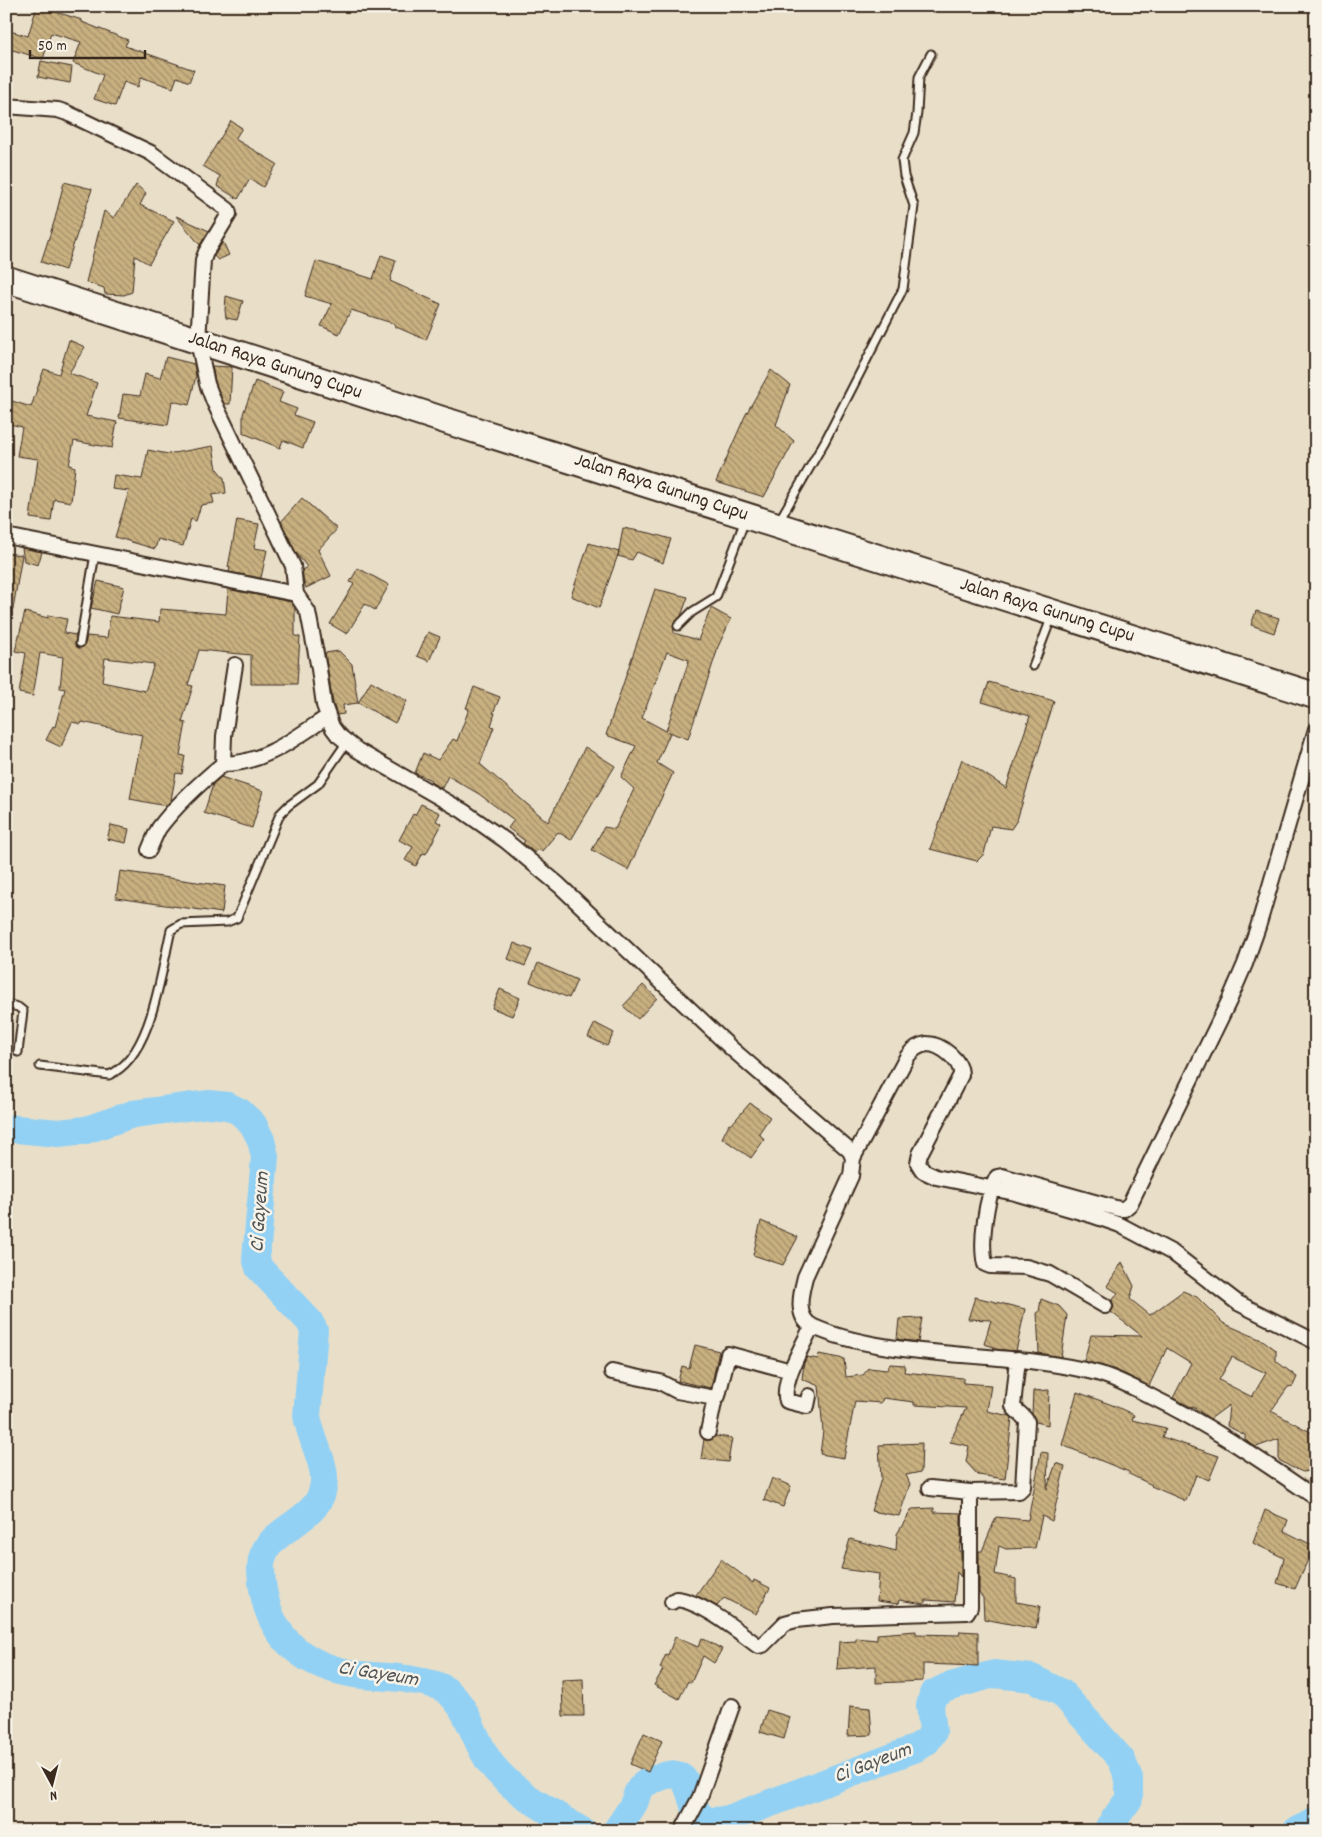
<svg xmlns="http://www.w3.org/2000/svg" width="1322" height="1837" viewBox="0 0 1322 1837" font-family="Dekko,sans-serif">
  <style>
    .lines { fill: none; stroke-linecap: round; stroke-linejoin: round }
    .river { stroke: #93d1f4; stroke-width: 28 }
    .building { fill: url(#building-back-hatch); stroke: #3b2a1e; fill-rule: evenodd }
    .lane-casing { stroke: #3b2a1e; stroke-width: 11 }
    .street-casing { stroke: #3b2a1e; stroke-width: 18 }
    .highway-casing { stroke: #3b2a1e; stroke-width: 29 }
    .lane { stroke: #f7f3e8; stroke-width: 7 }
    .street { stroke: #f7f3e8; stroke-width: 14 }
    .highway { stroke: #f7f3e8; stroke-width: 25 }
    .labels { text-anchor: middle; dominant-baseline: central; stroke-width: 5; stroke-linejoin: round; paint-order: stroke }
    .street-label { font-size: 20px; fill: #3b2a1e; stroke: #f7f3e8 }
    .water-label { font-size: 21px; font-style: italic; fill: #515454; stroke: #f7f3e8 }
  </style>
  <defs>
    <pattern id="building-back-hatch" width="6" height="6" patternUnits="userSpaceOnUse" patternTransform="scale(1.25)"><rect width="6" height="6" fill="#c8b080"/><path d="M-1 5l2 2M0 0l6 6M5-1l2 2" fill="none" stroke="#a48f68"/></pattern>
  </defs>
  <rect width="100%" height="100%" fill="#e9dfc9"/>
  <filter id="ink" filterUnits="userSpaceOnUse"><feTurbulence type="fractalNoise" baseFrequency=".02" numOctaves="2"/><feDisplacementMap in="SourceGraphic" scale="10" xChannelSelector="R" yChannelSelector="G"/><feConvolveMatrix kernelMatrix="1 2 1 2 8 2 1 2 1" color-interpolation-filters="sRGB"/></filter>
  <g filter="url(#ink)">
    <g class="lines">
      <!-- river -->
      <path class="river" d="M 6,1128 L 58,1133 L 86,1130 L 133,1114 L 209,1104 L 228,1106 L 240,1112 L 253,1124 L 261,1140 L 265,1157 L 256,1258 L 259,1268 L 309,1321 L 314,1330 L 307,1416 C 310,1436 324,1461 324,1478 C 325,1526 260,1525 261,1569 C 263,1629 295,1664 354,1674 C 372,1677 390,1676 407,1679 C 420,1682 436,1682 447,1691 C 470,1709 474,1742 491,1764 C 514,1794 551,1811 582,1831
        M 616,1831 C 623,1821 630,1811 635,1801 C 636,1797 637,1793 639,1790 C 643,1783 651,1780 658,1778 C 698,1761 684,1810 705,1819 C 712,1823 721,1820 728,1819 L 914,1749 L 927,1741 L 933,1732 L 930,1706 L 933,1694 L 947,1687 L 994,1674 L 1032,1678 L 1062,1693 L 1121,1759 L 1129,1778 L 1129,1799 L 1109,1827 L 1110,1831
        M 1296,1831 L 1316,1821"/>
    </g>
    <!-- building -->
    <path class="building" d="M 37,6 L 82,20 L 82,22 L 128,40 L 125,46 L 194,70 L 189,82 L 177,77 L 173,88 L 141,77 L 138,87 L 124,82 L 115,106 L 94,99 L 103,75 L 73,63 L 81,42 L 51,33 L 43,59 L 6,48 L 6,30 L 28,36 Z
      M 41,61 L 72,67 L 70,83 L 38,77 Z
      M 231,121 L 242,128 L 235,139 L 277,164 L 263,187 L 250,179 L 238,199 L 217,186 L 220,176 L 203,166 Z
      M 64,182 L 92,189 L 65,270 L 41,262 L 55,219 Z
      M 136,185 L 146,193 L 140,205 L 174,221 L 149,264 L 135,256 L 132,292 L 124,295 L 105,294 L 104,288 L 86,282 L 104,211 L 114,218 Z
      M 176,216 L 209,231 L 200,245 Z
      M 223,242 L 229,255 L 218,260 L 214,256 Z
      M 381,255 L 396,260 L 390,281 L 441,304 L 426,340 L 394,326 L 395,324 L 351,310 L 339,334 L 321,326 L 332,304 L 305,296 L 316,261 L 373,279 Z
      M 226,296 L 243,301 L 237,320 L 226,318 L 225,310 Z
      M 69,340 L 85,347 L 69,373 L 97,383 L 86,416 L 117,422 L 112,448 L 74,441 L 69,465 L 75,467 L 71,502 L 54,499 L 51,521 L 30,518 L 38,459 L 17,456 L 22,427 L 6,423 L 6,407 L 9,400 L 31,407 L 44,369 L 59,374 Z
      M 166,357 L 194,364 L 196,376 L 189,405 L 172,401 L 168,425 L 119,418 L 123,394 L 140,396 L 145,374 L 160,378 Z
      M 212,366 L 232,367 L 230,404 L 224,404 L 222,399 L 215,382 Z
      M 771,370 L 790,385 L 776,425 L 794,441 L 764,497 L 716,482 L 745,416 Z
      M 255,381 L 283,392 L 279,402 L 297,409 L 294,415 L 313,422 L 303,448 L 283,440 L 280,448 L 243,433 L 243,414 Z
      M 213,446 L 217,469 L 224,478 L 226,493 L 212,495 L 214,503 L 201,505 L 196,521 L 191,519 L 183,546 L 158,539 L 155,549 L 115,537 L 129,491 L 112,489 L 114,475 L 142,479 L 148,450 L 168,454 Z
      M 302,498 L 337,529 L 318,550 L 331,576 L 306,588 L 304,583 L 302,570 L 307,567 L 295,551 L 281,522 Z
      M 237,520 L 259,524 L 254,548 L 267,550 L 261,578 L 229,572 L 230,567 L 228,567 Z
      M 623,528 L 650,533 L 671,539 L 663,563 L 637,552 L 632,560 L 618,556 Z
      M 589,543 L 619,552 L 599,608 L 571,596 Z
      M 22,548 L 42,552 L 38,565 L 24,561 Z
      M 6,553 L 22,555 L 13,609 L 6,608 Z
      M 358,568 L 389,585 L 375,610 L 365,604 L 347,634 L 330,624 L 354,584 L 350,582 Z
      M 98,581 L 124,587 L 117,614 L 91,608 Z
      M 228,589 L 291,602 L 295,608 L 295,636 L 300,637 L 297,684 L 251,684 L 251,655 L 199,650 L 188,685 L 193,686 L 182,722 L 186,723 L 180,755 L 185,756 L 182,774 L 176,773 L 171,800 L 166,806 L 130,799 L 142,735 L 82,722 L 81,724 L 72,722 L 61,747 L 46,740 L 53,726 L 55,727 L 65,689 L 60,688 L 63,657 L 40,653 L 33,696 L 19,693 L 26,653 L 15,651 L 25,612 L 48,618 L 48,615 L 67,619 L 64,633 L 76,635 L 75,645 L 81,648 L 85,644 L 87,636 L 107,638 L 110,616 L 159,622 L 160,609 L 226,614 ZM 105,658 L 154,664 L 145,691 L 102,682 Z
      M 655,589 L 688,597 L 681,616 L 673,624 L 674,633 L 698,640 L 711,608 L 731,619 L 716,651 L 717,651 L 688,739 L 666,731 L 670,733 L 657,763 L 673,773 L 628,870 L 592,850 L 604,827 L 615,829 L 634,789 L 621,777 L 636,746 L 606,735 ZM 667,652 L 689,660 L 666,731 L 642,718 Z
      M 1256,611 L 1279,618 L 1274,633 L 1251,625 Z
      M 428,632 L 440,637 L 429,661 L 417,656 Z
      M 339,651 L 352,664 L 358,703 L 343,705 L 344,714 L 337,715 L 333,703 L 325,653 Z
      M 371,681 L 407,701 L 395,723 L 358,703 Z
      M 989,682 L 1054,701 L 1017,820 L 1011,829 L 991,826 L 984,854 L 977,861 L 930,849 L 962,759 L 1006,788 L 1030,716 L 982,702 Z
      M 474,687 L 500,697 L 493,713 L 495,713 L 491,726 L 494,727 L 480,764 L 548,822 L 585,747 L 615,766 L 571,840 L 558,832 L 542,851 L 538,849 L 535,853 L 523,843 L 525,841 L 508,828 L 514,820 L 479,794 L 448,776 L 442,788 L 430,782 L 431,780 L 415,773 L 423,753 L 438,760 L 453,739 L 457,741 L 469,709 L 466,708 Z
      M 221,777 L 263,791 L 252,828 L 204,813 L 213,784 Z
      M 421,804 L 440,813 L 436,821 L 442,824 L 426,854 L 423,853 L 416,866 L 405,860 L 413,847 L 399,840 L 413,814 L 415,815 Z
      M 111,825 L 129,829 L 126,843 L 107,839 Z
      M 120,871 L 225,886 L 222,913 L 116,898 Z
      M 514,943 L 532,950 L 525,966 L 508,959 Z
      M 538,963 L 577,980 L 569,998 L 530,982 Z
      M 643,985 L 657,998 L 638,1019 L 623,1006 Z
      M 500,989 L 520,998 L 512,1016 L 492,1008 Z
      M 595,1023 L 614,1033 L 607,1046 L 588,1037 Z
      M 750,1103 L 770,1117 L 759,1133 L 764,1140 L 751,1158 L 722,1138 L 729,1124 L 731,1125 Z
      M 761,1221 L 798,1237 L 783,1265 L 753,1255 Z
      M 1122,1262 L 1134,1286 L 1130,1299 L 1150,1315 L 1183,1291 L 1197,1297 L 1223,1323 L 1264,1341 L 1276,1350 L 1276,1361 L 1297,1377 L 1293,1386 L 1288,1387 L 1271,1411 L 1316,1435 L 1316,1444 L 1312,1455 L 1315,1457 L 1310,1471 L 1303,1472 L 1291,1467 L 1279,1460 L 1279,1439 L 1256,1447 L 1245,1440 L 1245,1435 L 1227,1426 L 1229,1405 L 1210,1419 L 1192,1406 L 1191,1407 L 1173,1398 L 1191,1363 L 1167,1348 L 1149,1386 L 1114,1369 L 1084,1361 L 1091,1335 L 1142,1336 L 1111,1312 L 1114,1307 L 1112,1301 L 1118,1293 L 1107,1286 ZM 1232,1357 L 1266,1373 L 1252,1397 L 1219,1380 Z
      M 975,1297 L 1025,1309 L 1016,1351 L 993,1349 L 994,1347 L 984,1344 L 991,1320 L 968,1319 Z
      M 1041,1299 L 1059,1306 L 1067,1315 L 1061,1357 L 1039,1353 L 1037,1312 L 1039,1312 Z
      M 922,1318 L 918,1342 L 897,1339 L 899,1319 Z
      M 695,1345 L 719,1351 L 711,1388 L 678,1381 L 682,1366 L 689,1368 Z
      M 819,1354 L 844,1359 L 846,1377 L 863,1375 L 869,1368 L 887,1370 L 890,1364 L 905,1365 L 904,1372 L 963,1378 L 963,1383 L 991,1385 L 987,1411 L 1010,1416 L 1012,1418 L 1005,1479 L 978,1475 L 966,1462 L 969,1446 L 950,1442 L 966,1408 L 914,1405 L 914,1402 L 883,1398 L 881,1403 L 855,1401 L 844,1458 L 820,1454 L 823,1431 L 819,1386 L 802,1379 L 804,1363 L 807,1357 L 818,1359 Z
      M 1049,1390 L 1048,1425 L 1036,1422 L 1032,1414 L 1033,1391 Z
      M 1077,1392 L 1115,1406 L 1134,1415 L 1132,1420 L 1166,1428 L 1162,1437 L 1219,1456 L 1209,1480 L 1196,1475 L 1186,1501 L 1151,1486 L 1152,1485 L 1129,1474 L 1129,1472 L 1062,1445 Z
      M 716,1436 L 732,1438 L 728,1462 L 701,1459 L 704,1439 L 710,1440 Z
      M 922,1443 L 921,1472 L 906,1475 L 910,1484 L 899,1516 L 871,1511 L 881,1479 L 879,1445 Z
      M 1041,1452 L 1048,1453 L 1047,1489 L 1056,1463 L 1065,1466 L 1052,1521 L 1042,1516 L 1035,1548 L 1006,1549 L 999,1546 L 995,1574 L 1016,1579 L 1016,1602 L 1040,1606 L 1036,1629 L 984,1619 L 983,1598 L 979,1593 L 979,1551 L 982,1551 L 996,1517 L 1028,1520 Z
      M 772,1478 L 791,1486 L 783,1507 L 764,1500 Z
      M 934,1508 L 934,1512 L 961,1513 L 961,1539 L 959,1551 L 961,1551 L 961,1577 L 957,1572 L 954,1602 L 926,1600 L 924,1604 L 899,1600 L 898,1604 L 877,1601 L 879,1574 L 841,1569 L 850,1539 L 896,1551 L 897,1534 L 912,1509 Z
      M 1265,1510 L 1288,1520 L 1284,1531 L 1314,1546 L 1295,1589 L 1277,1583 L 1284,1558 L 1253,1543 Z
      M 721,1559 L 753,1583 L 754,1580 L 770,1588 L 756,1614 L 724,1598 L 717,1606 L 696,1595 Z
      M 916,1631 L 916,1634 L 959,1635 L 960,1631 L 978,1632 L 978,1666 L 923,1664 L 923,1681 L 876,1683 L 876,1666 L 837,1669 L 839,1642 L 856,1641 L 856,1638 L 877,1640 L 877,1634 Z
      M 675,1637 L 698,1647 L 702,1638 L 722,1649 L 714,1663 L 703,1656 L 691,1683 L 688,1681 L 679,1699 L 654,1685 L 663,1670 L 660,1668 L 666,1654 L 668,1655 Z
      M 583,1679 L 584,1716 L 563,1716 L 562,1680 Z
      M 850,1706 L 870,1708 L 872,1735 L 848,1736 Z
      M 767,1710 L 790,1717 L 784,1739 L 760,1732 Z
      M 644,1733 L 662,1741 L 648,1772 L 630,1764 Z"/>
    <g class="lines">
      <!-- lane casing -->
      <g class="lane-casing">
        <path id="lane" d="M 779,521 L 825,441 L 903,289 L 914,206 L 904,176 L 902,160 L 914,133 L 917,113 L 919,77 L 931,54
          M 678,626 L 692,612 L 716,597 L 745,520
          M 80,643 L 95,554
          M 1033,666 L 1052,616
          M 6,1004 L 18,1007 L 23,1011 L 18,1052
          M 40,1066 L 109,1075 C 152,1057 161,971 171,930 L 181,924 L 227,922 L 237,918 L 280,814 L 288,806 L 318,784 L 347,742"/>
      </g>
      <!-- street casing -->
      <g class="street-casing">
        <path id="street" d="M 6,106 L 58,110 L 67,113 L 151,153 L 228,210 L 229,214 L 206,252 L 203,260 L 198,341 L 207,384 L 214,402 L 293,566 L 296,594 L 308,612 L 319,669 L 324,705 L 332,727 L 338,735 L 357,750 L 463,811 L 506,841 L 559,885 L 732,1049 L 850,1151 L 853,1158 L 851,1176 L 805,1277 C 801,1293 794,1318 814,1327 C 836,1337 859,1342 883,1346 C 954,1358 1027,1355 1097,1373 C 1116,1378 1134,1388 1152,1397 C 1210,1425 1263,1462 1316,1498
          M 6,536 L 296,594
          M 235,665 L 224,736 L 223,764 C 263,764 295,738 327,717
          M 149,850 C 152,843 155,835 159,828 C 177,804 200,783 223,764
          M 853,1158 L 907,1057 C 912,1050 918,1045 927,1044 C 941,1044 962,1061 961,1075 L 920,1154 L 918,1163 L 923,1171 L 936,1177 L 1015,1193 L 1091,1215 L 1120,1225 L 1173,1253 L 1238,1303 L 1316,1342
          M 1105,1306 L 1050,1274 L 1026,1267 L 990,1266 L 985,1264 C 980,1242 986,1197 997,1177 L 1002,1176 L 1119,1209 L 1124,1209 L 1130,1204 L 1229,1001 L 1245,964 L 1258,927 L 1316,729
          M 612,1372 L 660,1382 L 677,1391 L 715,1398 L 718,1396 L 728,1354 L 791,1371
          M 809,1396 L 807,1406 L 787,1401 C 780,1384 804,1343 812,1326
          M 708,1432 L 715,1398
          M 930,1488 L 970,1492
          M 672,1602 L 676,1599 C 701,1601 738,1631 758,1646 L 763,1645 L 785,1623 L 796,1620 L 833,1616 L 967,1612 L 970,1607 L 970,1492 L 1019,1491 L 1023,1487 L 1027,1422 C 1024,1415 1017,1413 1013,1406 L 1018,1359
          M 682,1831 L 700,1797 L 732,1706"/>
      </g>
      <!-- highway casing -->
      <g class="highway-casing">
        <path id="highway" d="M 6,279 L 453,423 L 1316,696"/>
      </g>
      <!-- lane -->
      <use href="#lane" class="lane"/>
      <!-- street -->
      <use href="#street" class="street"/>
      <!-- highway -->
      <use href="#highway" class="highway"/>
    </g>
  </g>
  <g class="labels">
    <!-- street labels -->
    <g class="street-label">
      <text transform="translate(275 366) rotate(18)">Jalan Raya Gunung Cupu</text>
      <text transform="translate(661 488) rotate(18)">Jalan Raya Gunung Cupu</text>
      <text transform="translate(1047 611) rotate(17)">Jalan Raya Gunung Cupu</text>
    </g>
    <!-- water labels -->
    <g class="water-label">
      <text transform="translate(261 1212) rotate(-86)">Ci Gayeum</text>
      <text transform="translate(378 1675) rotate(9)">Ci Gayeum</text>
      <text transform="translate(873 1764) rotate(-21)">Ci Gayeum</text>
    </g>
  </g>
  <!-- margin -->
  <rect width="1322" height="1837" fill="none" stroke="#f7f3e8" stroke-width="25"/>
  <rect x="12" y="12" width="1297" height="1812" fill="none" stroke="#3b2a1e" stroke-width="2" filter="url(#ink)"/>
  <!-- north arrow -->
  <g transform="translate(52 1784) rotate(173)" stroke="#f7f3e8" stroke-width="4" paint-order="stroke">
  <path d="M0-4L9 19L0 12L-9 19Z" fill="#3b2a1e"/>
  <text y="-8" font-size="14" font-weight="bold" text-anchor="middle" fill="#3b2a1e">N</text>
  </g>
  <!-- scale -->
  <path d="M30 50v8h115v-8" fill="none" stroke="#3b2a1e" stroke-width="2.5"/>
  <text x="38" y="50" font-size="15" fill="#3b2a1e" stroke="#f7f3e8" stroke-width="4" paint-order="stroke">50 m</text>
</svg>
